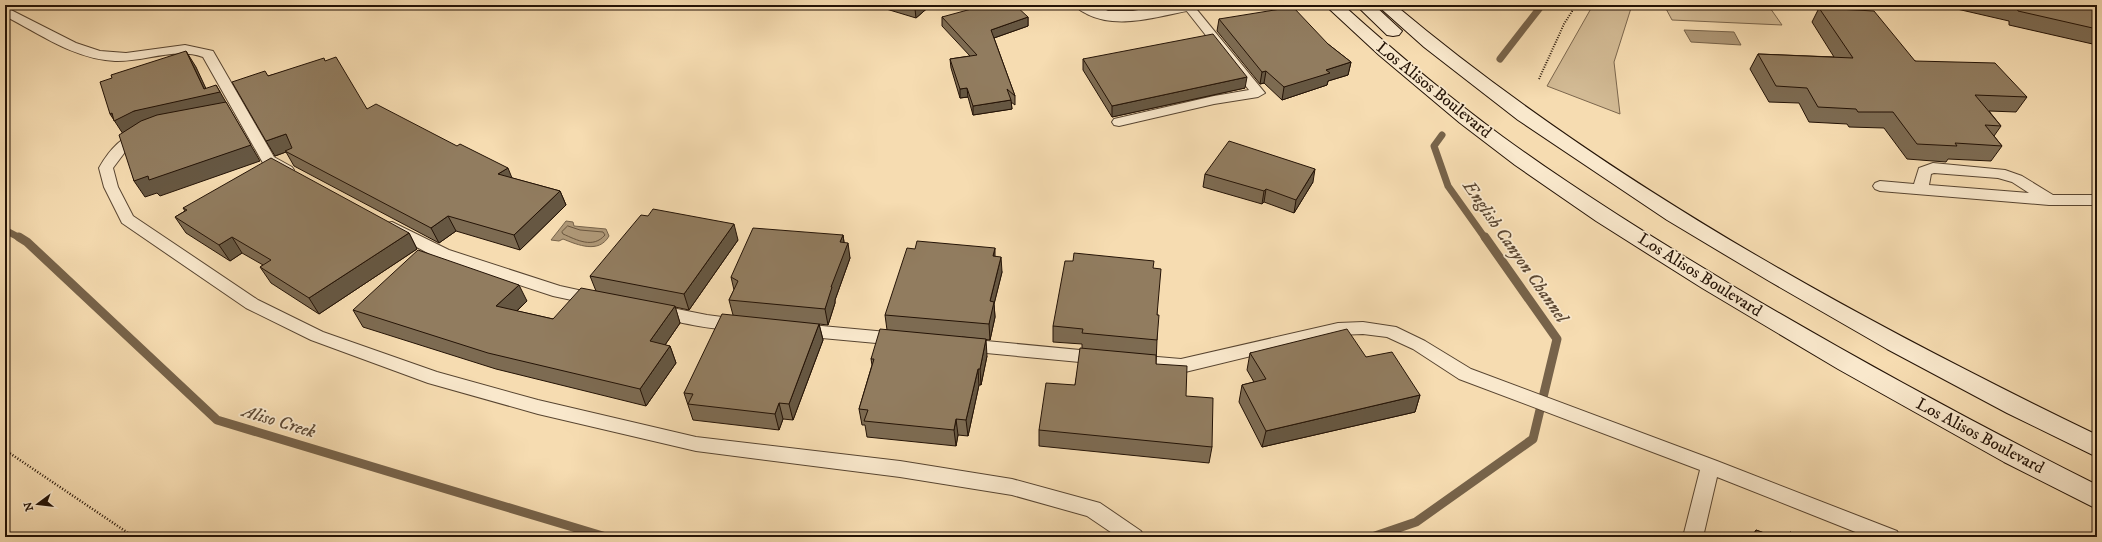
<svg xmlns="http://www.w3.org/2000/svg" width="2102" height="542" viewBox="0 0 2102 542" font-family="'IM FELL DW Pica',serif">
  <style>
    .green { fill: #d2ba94; stroke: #7b664d }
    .water { fill: #af9877; stroke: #77634a }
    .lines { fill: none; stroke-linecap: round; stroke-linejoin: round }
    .shore { stroke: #6a563e; stroke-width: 1 }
    .stream-far1 { stroke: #77634a; stroke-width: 7 }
    .stream { stroke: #77634a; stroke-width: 9 }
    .service-casing { stroke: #584531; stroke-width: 2 }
    .tertiary-casing { stroke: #584531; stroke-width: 2 }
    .secondary-casing { stroke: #241306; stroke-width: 2 }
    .path-far1 { stroke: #241306; stroke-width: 2; stroke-dasharray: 1 1.5; stroke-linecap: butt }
    .path { stroke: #241306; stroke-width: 2.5; stroke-dasharray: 1 2; stroke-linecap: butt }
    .service { fill: #f9e8cc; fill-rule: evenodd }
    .tertiary { fill: #f9e8cc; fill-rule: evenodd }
    .secondary { fill: #f9e8cc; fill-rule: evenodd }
    .wall { fill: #7d6b52; stroke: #241306 }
    .shaded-wall { fill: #665742; stroke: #241306 }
    .building { fill: #917c5f; stroke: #241306 }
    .labels { text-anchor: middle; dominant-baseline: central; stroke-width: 3.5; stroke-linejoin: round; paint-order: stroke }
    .street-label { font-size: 17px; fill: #241306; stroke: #f9e8cc }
    .water-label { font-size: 18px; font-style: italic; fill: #5c4833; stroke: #f9e8cc }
  </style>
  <rect width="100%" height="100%" fill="#f6dcb1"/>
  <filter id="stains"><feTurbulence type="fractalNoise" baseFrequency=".005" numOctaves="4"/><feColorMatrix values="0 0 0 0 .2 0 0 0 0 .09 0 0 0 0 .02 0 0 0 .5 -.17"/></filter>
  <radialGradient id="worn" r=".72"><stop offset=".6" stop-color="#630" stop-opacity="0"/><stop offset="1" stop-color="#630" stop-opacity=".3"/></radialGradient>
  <!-- green -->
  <path class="green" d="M 1593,5 L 1632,5 L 1614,62 L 1620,114 L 1547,86 Z
    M 1664,5 L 1768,5 L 1782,25 L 1672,20 Z"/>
  <!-- water -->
  <path class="water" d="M 1684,30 L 1734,32 L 1741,45 L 1691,42 Z
    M 566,221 L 573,222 L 574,226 L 606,229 L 609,236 C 599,254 578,245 563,239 L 559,241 L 551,240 Z"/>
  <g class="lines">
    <!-- shore -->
    <path class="shore" d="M 568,226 L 580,230 L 603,232 L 605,235 C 593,249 577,240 563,234 L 562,232 Z"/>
    <!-- stream-far1 -->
    <path class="stream-far1" d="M 1500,59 L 1542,5
      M 1442,135 L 1434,146 L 1448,186 L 1485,238
      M 5,230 L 20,238"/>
    <!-- stream -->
    <path class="stream" d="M 19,237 L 27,242 L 217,420 L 606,537
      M 1372,537 L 1416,522 L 1533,439 L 1557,339 L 1485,237"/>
    <!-- service casing -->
    <g class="service-casing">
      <path id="service" d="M 1182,5 L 1193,5 L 1265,93 L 1258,97 L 1214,104 L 1119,126 L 1114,125 L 1112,122 L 1114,119 L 1214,96 L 1249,90 Z
        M 5,7 L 76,43 L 100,51 L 126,53 L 185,45 L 213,51 L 274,157 L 292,167 L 294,170 L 292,173 L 287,175 L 263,163 L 203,57 C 174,47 145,62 115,61 C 74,59 40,34 5,16 Z
        M 140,131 L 145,132 L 147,135 L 145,138 L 125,152 L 113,168 L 118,187 L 133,216 L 258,300 L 323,332 L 437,372 L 538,400 L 696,437 L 900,461 L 1012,479 L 1100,503 L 1141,531 L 1144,537 L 1118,537 L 1087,516 L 1012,495 L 900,477 L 696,451 L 538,414 L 428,383 L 311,340 L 246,308 L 122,223 L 104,187 L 99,168 C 108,152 121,136 140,131 Z
        M 1933,163 L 2005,170 L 2022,176 L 2053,195 L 2097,195 L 2097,205 L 2049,205 L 1880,191 L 1875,189 L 1873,186 L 1875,183 L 1880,181 L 1914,184 L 1919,168 ZM 1934,173 L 1998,178 L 2012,182 L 2029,193 L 1929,185 L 1931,174 Z
        M 392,222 L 449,250 L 560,286 L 601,295 L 603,299 L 601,303 L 595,305 L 553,296 L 437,258 L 387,231 L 384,227 L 387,223 Z
        M 657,305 L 707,315 L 745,320 L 747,324 L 745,328 C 726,334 671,321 651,315 L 649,311 L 651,307 Z
        M 1363,322 L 1396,327 L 1425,341 L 1471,369 L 1717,461 L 1897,531 L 1900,537 L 1868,537 L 1717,477 L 1703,537 L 1683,537 L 1700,470 L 1459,379 L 1413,349 L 1387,337 L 1363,334 L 1338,335 L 1181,373 L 1134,367 L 1128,366 L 1125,361 L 1128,356 L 1134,355 L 1181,359 L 1338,323 Z
        M 800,324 L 898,333 L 904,335 L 906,339 L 904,343 L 898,345 L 800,336 L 794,334 L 792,330 L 794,326 Z
        M 965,339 L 1101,352 L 1107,353 L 1110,358 L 1107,363 L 1101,364 L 965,351 L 959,349 L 956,345 L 959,341 Z"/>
    </g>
    <!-- tertiary casing -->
    <g class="tertiary-casing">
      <path id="tertiary" d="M 1075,5 L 1096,5 L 1108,11 L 1133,11 L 1165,5 L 1200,5 L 1198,9 L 1192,10 C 1158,16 1119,30 1087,14 C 1082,11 1078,10 1075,5 Z"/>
    </g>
    <!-- secondary casing -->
    <g class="secondary-casing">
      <path id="secondary" d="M 1325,5 L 1343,5 C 1394,51 1447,96 1503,137 C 1577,191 1655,239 1733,286 C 1852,357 1974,423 2097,485 L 2097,509 L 2004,462 L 1838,369 L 1702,288 L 1596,221 L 1515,165 L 1460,123 L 1379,55 Z
        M 1356,5 L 1374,5 L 1402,31 L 1399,35 L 1393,36 L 1387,35 Z
        M 1377,5 L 1395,5 C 1605,181 1851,316 2097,435 L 2097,457 L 2007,413 L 1887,349 L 1769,281 L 1667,220 L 1518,120 L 1424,47 Z"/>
    </g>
    <!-- path-far1 -->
    <path class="path-far1" d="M 1539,79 L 1564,24 L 1576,5"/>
    <!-- path -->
    <path class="path" d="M 5,450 L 134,537"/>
    <!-- service -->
    <use href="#service" class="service"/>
    <!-- tertiary -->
    <use href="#tertiary" class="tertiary"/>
    <!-- secondary -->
    <use href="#secondary" class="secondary"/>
  </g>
  <!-- wall -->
  <path class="wall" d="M 873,5 L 931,5 L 916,18 Z
    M 1956,5 L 2097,5 L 2097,45 L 2009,25 L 2009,21 L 1957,9 Z
    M 1819,8 L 1915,61 L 2027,97 L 2016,112 L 1989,111 L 2001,126 L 1994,136 L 2002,146 L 1991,161 L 1948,159 L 1946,162 L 1907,159 L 1884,128 L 1849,127 L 1847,124 L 1809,122 L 1799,103 L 1769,102 L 1750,69 L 1758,54 L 1834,57 L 1812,22 Z
    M 942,17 L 1028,17 L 1028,26 L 994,38 L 1015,96 L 1015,105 L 1011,102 L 1012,109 L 973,115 L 968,97 L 960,98 L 951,68 L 950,59 L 970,56 L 942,26 Z
    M 1219,19 L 1328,44 L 1351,62 L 1348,75 L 1328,81 L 1327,85 L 1282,100 L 1264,83 L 1260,84 L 1217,31 Z
    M 1083,59 L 1245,88 L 1112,117 L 1083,70 Z
    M 325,61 L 367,109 L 512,178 L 560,191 L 566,205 L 520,250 L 456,231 L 439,243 L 294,166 L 286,152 L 275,156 L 268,76 Z
    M 1205,174 L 1313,182 L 1294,213 L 1264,202 L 1262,204 L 1203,187 Z
    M 183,208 L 409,233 L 417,249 L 319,314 L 271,283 L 260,267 L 263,265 L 242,253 L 230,261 L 186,233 L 175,217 L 185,211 Z
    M 843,235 L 844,242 L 850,258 L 835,300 L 835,303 L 828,325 L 819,324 L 823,340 L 793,420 L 783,419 L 779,430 L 693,420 L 684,393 L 733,315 L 729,300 L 734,290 L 731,277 Z
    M 738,240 L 689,310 L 675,307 L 680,323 L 665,345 L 670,346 L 676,363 L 646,406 L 496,369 L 363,327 L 353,310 L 527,301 L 517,311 L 553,319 L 596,291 L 590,276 Z
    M 995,256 L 1002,272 L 994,304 L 995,317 L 990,340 L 962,337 L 987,356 L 981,385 L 979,385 L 968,436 L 958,435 L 956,446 L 867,437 L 865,425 L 862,425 L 859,409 L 872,365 L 871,359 L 887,330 L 885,315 Z
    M 1153,268 L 1157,315 L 1157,340 L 1156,364 L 1186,396 L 1212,447 L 1209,463 L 1039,446 L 1039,430 L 1075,385 L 1082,348 L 1082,344 L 1053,342 L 1053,326 Z
    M 1250,353 L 1366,357 L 1420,395 L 1415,412 L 1262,447 L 1239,402 L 1242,385 L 1254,382 L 1247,370 Z
    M 1756,530 L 1775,537 L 1751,537 Z
    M 1790,532 L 1803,537 L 1786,537 Z"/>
  <!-- shaded-wall -->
  <path class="shaded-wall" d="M 920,5 L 931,5 L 916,18 L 915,9 Z
    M 1028,17 L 1028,26 L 991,39 L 991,30 Z
    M 186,51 L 196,67 L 209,95 L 216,85 L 260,161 L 160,196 L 157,193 L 145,197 L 134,181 L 125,137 L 110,114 L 134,111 L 204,89 Z
    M 1351,62 L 1348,75 L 1328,81 L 1327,85 L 1282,100 L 1284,87 L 1326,70 Z
    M 1266,71 L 1264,83 L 1260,84 L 1262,72 Z
    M 1247,77 L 1245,88 L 1112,117 L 1112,106 Z
    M 967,88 L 968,97 L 960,98 L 960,89 Z
    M 1011,100 L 1012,109 L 973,115 L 973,106 Z
    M 286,134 L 294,149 L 275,156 L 266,141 Z
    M 508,168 L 514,183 L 498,174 Z
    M 1315,169 L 1313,182 L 1294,213 L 1296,200 Z
    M 1266,189 L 1264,202 L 1262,204 L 1264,191 Z
    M 560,191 L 566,205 L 520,250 L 514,235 Z
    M 448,216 L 456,231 L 439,243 L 431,228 Z
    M 734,224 L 738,240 L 689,310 L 684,294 Z
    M 409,233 L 417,249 L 319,314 L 309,298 Z
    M 843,235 L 845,250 L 848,243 L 850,258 L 835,300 L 835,303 L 828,325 L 825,309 L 831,287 L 840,242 Z
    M 232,237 L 242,253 L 230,261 L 219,245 Z
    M 995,248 L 995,264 L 993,256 Z
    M 1001,257 L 1002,272 L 994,304 L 995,317 L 990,340 L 989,324 L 990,301 Z
    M 519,285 L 527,301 L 504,323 L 496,306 Z
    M 675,306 L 680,323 L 656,358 L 650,341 Z
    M 819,324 L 823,340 L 793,420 L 789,404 Z
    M 986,339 L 987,356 L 981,385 L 980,369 Z
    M 670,346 L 676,363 L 646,406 L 640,389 Z
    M 978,369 L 979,385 L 968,436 L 966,420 Z
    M 1420,395 L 1415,412 L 1262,447 L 1266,431 Z
    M 779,403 L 783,419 L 779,430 L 775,414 Z
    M 956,419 L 958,435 L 956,446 L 954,430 Z"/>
  <!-- building -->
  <path class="building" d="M 900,5 L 920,5 L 915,9 Z
    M 986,5 L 1015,5 L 1028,17 L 991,30 L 1015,96 L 1007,89 L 1011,100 L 973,106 L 967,88 L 960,89 L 950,59 L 977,55 L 942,17 Z
    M 2005,5 L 2097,5 L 2097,29 L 2018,11 L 2017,8 Z
    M 1293,7 L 1328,44 L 1351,62 L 1326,70 L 1330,73 L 1284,87 L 1266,71 L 1262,72 L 1219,19 Z
    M 1819,8 L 1874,11 L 1915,61 L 1995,63 L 2027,97 L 1975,95 L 2001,126 L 1985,125 L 2002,146 L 1955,143 L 1957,146 L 1917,144 L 1893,112 L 1858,112 L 1856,109 L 1818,107 L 1807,88 L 1776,86 L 1758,54 L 1853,58 Z
    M 1213,34 L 1247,77 L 1112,106 L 1083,59 Z
    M 186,51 L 204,89 L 216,85 L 220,92 L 134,111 L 114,121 L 112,113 L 110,114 L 100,82 L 112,78 L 111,75 Z
    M 336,57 L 367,109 L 376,104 L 457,146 L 460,144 L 508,168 L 498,174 L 560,191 L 514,235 L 448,216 L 431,228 L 285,151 L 292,148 L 286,134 L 266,141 L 232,82 L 265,71 L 268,76 L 324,58 L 325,61 Z
    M 226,102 L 251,145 L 149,180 L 148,176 L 134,181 L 119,135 L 141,121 L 157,115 Z
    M 1229,141 L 1315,169 L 1296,200 L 1266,189 L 1264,191 L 1205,174 Z
    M 271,158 L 409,233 L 309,298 L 260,267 L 271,260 L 232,237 L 219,245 L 175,217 L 187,210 L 183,208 Z
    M 653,209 L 734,224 L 684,294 L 590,276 L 641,215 L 648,216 Z
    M 753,228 L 843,235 L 840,242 L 848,243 L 831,287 L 832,287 L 825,309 L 729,300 L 738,281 L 731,277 Z
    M 917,241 L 995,248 L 993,256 L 1001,257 L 990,301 L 994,302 L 989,324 L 885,315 L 907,248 L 915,249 Z
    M 418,250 L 519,285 L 496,306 L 553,319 L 581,288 L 675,306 L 650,341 L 670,346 L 640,389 L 488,353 L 353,310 Z
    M 1074,253 L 1154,261 L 1153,268 L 1161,269 L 1157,315 L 1159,315 L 1157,340 L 1082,333 L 1083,329 L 1053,326 L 1065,261 L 1073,261 Z
    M 722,314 L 819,324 L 789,404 L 779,403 L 775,414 L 688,404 L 693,394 L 684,393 Z
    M 880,329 L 986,339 L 980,369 L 978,369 L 966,420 L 956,419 L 954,430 L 864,421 L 868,410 L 859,409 L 874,359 L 871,359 Z
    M 1347,329 L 1366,357 L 1392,352 L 1420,395 L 1266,431 L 1242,385 L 1266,379 L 1250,353 Z
    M 1080,348 L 1156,355 L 1156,364 L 1187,366 L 1186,396 L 1213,398 L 1212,447 L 1039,430 L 1046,383 L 1075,385 Z
    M 1756,530 L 1775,537 L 1755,537 Z
    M 1790,532 L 1803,537 L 1790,537 Z
    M 1815,534 L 1824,537 L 1815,537 Z"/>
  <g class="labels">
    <!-- street labels -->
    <g class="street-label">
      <text transform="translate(1434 90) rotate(39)">Los Alisos Boulevard</text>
      <text transform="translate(1700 275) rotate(32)">Los Alisos Boulevard</text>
      <text transform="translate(1980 436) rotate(28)">Los Alisos Boulevard</text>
    </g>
    <!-- water labels -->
    <g class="water-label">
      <text transform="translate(1515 252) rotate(55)">English Canyon Channel</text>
      <text transform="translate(279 422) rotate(17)">Aliso Creek</text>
    </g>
  </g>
  <!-- margin -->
  <rect width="2102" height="542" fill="none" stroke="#f6dcb1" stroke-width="20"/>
  <rect x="6" y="6" width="2090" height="530" fill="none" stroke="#241306" stroke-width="2"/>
  <rect x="10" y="10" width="2082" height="522" fill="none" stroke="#241306"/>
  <!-- north arrow -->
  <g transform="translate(38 504) rotate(255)" stroke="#f9e8cc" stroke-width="3" paint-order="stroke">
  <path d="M0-3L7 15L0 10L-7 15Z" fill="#241306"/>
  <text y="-6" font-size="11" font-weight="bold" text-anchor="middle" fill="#241306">N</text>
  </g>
  <rect width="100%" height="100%" filter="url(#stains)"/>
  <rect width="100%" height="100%" fill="url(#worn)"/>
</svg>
